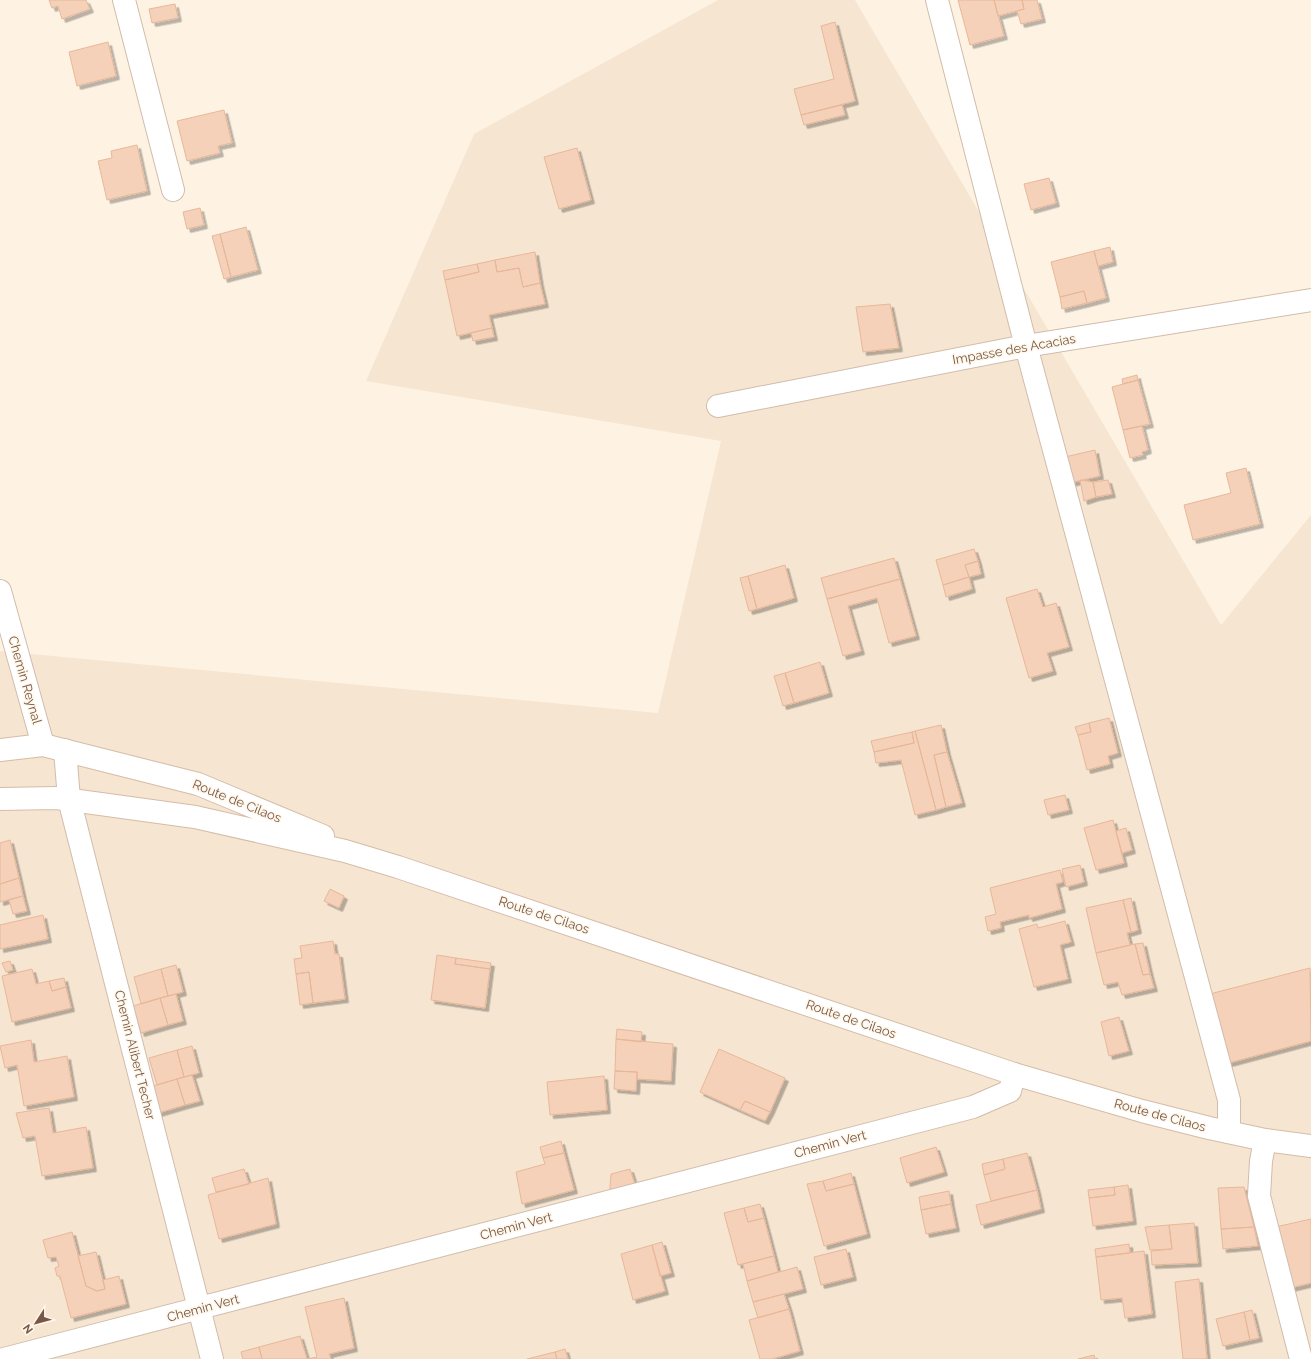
<svg xmlns="http://www.w3.org/2000/svg" width="1311" height="1359" viewBox="0 0 1311 1359" font-family="Raleway,sans-serif">
  <style>
    .residential { fill: #f6e5d1 }
    .building { fill: #f5d1b9; stroke: #e8b798; filter: url(#shadow) }
    .lines { fill: none; stroke-linecap: round; stroke-linejoin: round }
    .street-casing { stroke: #d1bcab; stroke-width: 24 }
    .secondary-casing { stroke: #d5bca8; stroke-width: 24 }
    .street { stroke: #fff; stroke-width: 22 }
    .secondary { stroke: #fff; stroke-width: 22 }
    .labels { text-anchor: middle; dominant-baseline: central; stroke-width: 3; stroke-linejoin: round; paint-order: stroke }
    .street-label { font-size: 13px; fill: #775847; stroke: #fff7ea }
  </style>
  <defs>
    <filter id="shadow"><feDropShadow dx="3.5" dy="3.5" stdDeviation="0" flood-color="#0004"/></filter>
  </defs>
  <rect width="100%" height="100%" fill="#fef3e3"/>
  <!-- residential -->
  <path class="residential" d="M 718,0 L 855,0 L 1221,625 L 1311,515 L 1311,1359 L 0,1359 L 0,651 L 658,713 L 721,441 L 366,381 L 474,134 Z"/>
  <!-- building -->
  <path class="building" d="M 49,0 L 86,0 L 90,9 L 62,19 L 58,6 L 52,8 Z
    M 958,0 L 994,0 L 1004,36 L 970,45 Z
    M 994,0 L 1022,0 L 1024,9 L 998,16 Z
    M 1022,0 L 1037,0 L 1042,19 L 1021,24 L 1017,11 L 1024,9 Z
    M 175,4 L 178,18 L 152,23 L 149,9 Z
    M 835,22 L 855,101 L 801,115 L 794,89 L 834,79 L 821,26 Z
    M 108,42 L 116,76 L 77,86 L 69,52 Z
    M 842,105 L 845,115 L 804,125 L 801,115 Z
    M 224,110 L 232,143 L 218,146 L 220,153 L 187,161 L 177,121 Z
    M 137,145 L 147,191 L 107,200 L 98,161 L 112,158 L 111,151 Z
    M 577,148 L 591,200 L 559,209 L 544,157 Z
    M 1049,178 L 1056,203 L 1031,210 L 1024,184 Z
    M 200,208 L 204,225 L 187,229 L 183,212 Z
    M 246,227 L 258,270 L 231,277 L 220,234 Z
    M 220,234 L 231,277 L 224,279 L 212,236 Z
    M 1110,247 L 1113,262 L 1098,266 L 1094,251 Z
    M 1094,251 L 1106,298 L 1087,303 L 1084,291 L 1060,297 L 1051,262 Z
    M 535,252 L 540,283 L 523,287 L 519,268 L 497,272 L 495,260 Z
    M 495,260 L 497,272 L 519,268 L 523,287 L 540,283 L 545,304 L 489,315 L 492,328 L 457,336 L 445,280 L 479,272 L 477,264 Z
    M 477,264 L 479,272 L 445,280 L 443,271 Z
    M 1084,291 L 1087,303 L 1062,309 L 1060,297 Z
    M 890,304 L 899,348 L 863,352 L 856,307 Z
    M 492,328 L 494,337 L 473,341 L 471,333 Z
    M 1137,375 L 1138,380 L 1123,384 L 1122,379 Z
    M 1138,380 L 1150,424 L 1123,430 L 1112,387 Z
    M 1142,426 L 1148,450 L 1142,452 L 1143,455 L 1130,458 L 1123,430 Z
    M 1095,450 L 1100,476 L 1070,483 L 1065,457 Z
    M 1246,468 L 1260,524 L 1193,540 L 1184,505 L 1231,493 L 1226,473 Z
    M 1080,480 L 1093,482 L 1096,497 L 1084,501 Z
    M 1108,480 L 1112,494 L 1096,497 L 1093,482 Z
    M 974,549 L 978,561 L 965,565 L 969,577 L 943,585 L 936,560 Z
    M 894,558 L 900,579 L 827,599 L 821,578 Z
    M 978,561 L 981,574 L 969,577 L 965,565 Z
    M 785,565 L 794,598 L 757,609 L 748,576 Z
    M 748,576 L 757,609 L 749,611 L 740,578 Z
    M 969,577 L 972,589 L 946,597 L 943,585 Z
    M 900,579 L 916,636 L 889,643 L 877,598 L 848,606 L 861,651 L 843,656 L 827,599 Z
    M 1037,589 L 1043,607 L 1056,603 L 1069,647 L 1047,653 L 1053,671 L 1029,678 L 1006,598 Z
    M 820,662 L 829,693 L 794,703 L 785,673 Z
    M 785,673 L 794,703 L 783,706 L 774,676 Z
    M 1109,718 L 1118,753 L 1108,756 L 1110,764 L 1087,770 L 1078,735 L 1091,732 L 1089,723 Z
    M 1089,723 L 1091,732 L 1078,735 L 1075,727 Z
    M 941,725 L 947,752 L 934,755 L 946,807 L 936,810 L 915,731 Z
    M 915,731 L 936,810 L 915,815 L 901,760 L 876,763 L 874,752 L 914,743 L 912,732 Z
    M 912,732 L 914,743 L 874,752 L 871,741 Z
    M 947,752 L 962,803 L 946,807 L 934,755 Z
    M 1065,795 L 1069,810 L 1048,815 L 1044,800 Z
    M 1113,820 L 1124,863 L 1096,870 L 1084,828 Z
    M 1126,828 L 1132,850 L 1122,853 L 1116,831 Z
    M 10,840 L 19,878 L 0,884 L 0,843 Z
    M 1080,865 L 1084,882 L 1066,887 L 1062,869 Z
    M 1060,870 L 1063,882 L 1056,884 L 1062,909 L 1029,918 L 1029,915 L 1000,922 L 1001,928 L 988,931 L 985,917 L 996,914 L 990,888 Z
    M 19,878 L 23,896 L 0,902 L 0,884 Z
    M 330,889 L 344,896 L 339,908 L 324,901 Z
    M 23,896 L 27,911 L 13,914 L 9,900 Z
    M 1131,898 L 1138,930 L 1131,932 L 1123,900 Z
    M 1123,900 L 1131,932 L 1127,933 L 1130,945 L 1096,953 L 1086,908 Z
    M 43,915 L 48,939 L 0,949 L 0,925 Z
    M 1065,921 L 1071,942 L 1060,945 L 1068,979 L 1034,987 L 1019,929 L 1037,924 L 1038,928 Z
    M 333,941 L 335,954 L 339,954 L 345,999 L 313,1003 L 309,972 L 296,974 L 294,959 L 302,958 L 300,946 Z
    M 1143,943 L 1150,974 L 1143,975 L 1135,944 Z
    M 1135,944 L 1143,975 L 1150,974 L 1154,988 L 1122,995 L 1118,982 L 1104,985 L 1096,953 Z
    M 437,955 L 456,958 L 455,964 L 490,969 L 485,1008 L 431,1000 Z
    M 456,958 L 491,963 L 490,969 L 455,964 Z
    M 10,961 L 13,970 L 6,972 L 2,963 Z
    M 176,965 L 183,992 L 168,996 L 161,969 Z
    M 1310,968 L 1311,1041 L 1225,1064 L 1206,995 Z
    M 32,969 L 36,984 L 49,981 L 52,991 L 66,987 L 71,1008 L 12,1022 L 2,976 Z
    M 161,969 L 168,996 L 141,1004 L 134,977 Z
    M 309,972 L 313,1003 L 300,1005 L 296,974 Z
    M 64,978 L 66,987 L 52,991 L 49,981 Z
    M 176,994 L 183,1021 L 168,1025 L 160,998 Z
    M 160,998 L 168,1025 L 141,1033 L 133,1006 Z
    M 1119,1017 L 1129,1051 L 1109,1056 L 1101,1022 Z
    M 617,1029 L 642,1032 L 641,1042 L 616,1039 Z
    M 616,1039 L 673,1044 L 671,1081 L 637,1079 L 637,1072 L 615,1071 Z
    M 31,1040 L 34,1062 L 67,1056 L 74,1097 L 24,1106 L 17,1065 L 5,1068 L 0,1046 Z
    M 192,1046 L 199,1073 L 184,1077 L 177,1050 Z
    M 719,1049 L 785,1078 L 770,1112 L 745,1101 L 740,1110 L 700,1092 Z
    M 177,1050 L 184,1077 L 157,1085 L 149,1058 Z
    M 615,1071 L 637,1072 L 636,1091 L 614,1089 Z
    M 192,1075 L 200,1101 L 185,1105 L 177,1079 Z
    M 604,1076 L 607,1110 L 550,1115 L 547,1082 Z
    M 177,1079 L 185,1105 L 158,1113 L 150,1087 Z
    M 745,1101 L 770,1112 L 765,1121 L 740,1110 Z
    M 49,1108 L 53,1133 L 86,1127 L 93,1168 L 42,1176 L 35,1136 L 23,1138 L 16,1113 Z
    M 561,1141 L 564,1153 L 543,1158 L 540,1147 Z
    M 936,1147 L 944,1172 L 907,1183 L 900,1158 Z
    M 564,1153 L 574,1190 L 522,1204 L 516,1172 L 545,1164 L 543,1158 Z
    M 1027,1153 L 1037,1190 L 991,1201 L 984,1175 L 1005,1169 L 1003,1159 Z
    M 1003,1159 L 1005,1169 L 984,1175 L 982,1164 Z
    M 244,1169 L 249,1184 L 216,1192 L 212,1178 Z
    M 630,1169 L 638,1194 L 609,1201 L 611,1174 Z
    M 851,1173 L 854,1184 L 826,1191 L 823,1181 Z
    M 268,1178 L 276,1224 L 219,1239 L 208,1195 Z
    M 823,1181 L 826,1191 L 854,1184 L 867,1234 L 824,1246 L 807,1184 Z
    M 1128,1185 L 1133,1221 L 1093,1226 L 1089,1198 L 1115,1195 L 1114,1187 Z
    M 1114,1187 L 1115,1195 L 1089,1198 L 1088,1190 Z
    M 1244,1187 L 1254,1227 L 1221,1229 L 1218,1188 Z
    M 1037,1190 L 1041,1209 L 981,1225 L 976,1205 Z
    M 949,1191 L 951,1204 L 921,1210 L 919,1197 Z
    M 760,1204 L 764,1218 L 748,1222 L 744,1208 Z
    M 951,1204 L 956,1228 L 926,1234 L 921,1210 Z
    M 744,1208 L 748,1222 L 764,1218 L 774,1256 L 738,1265 L 724,1213 Z
    M 1311,1219 L 1311,1283 L 1286,1289 L 1271,1228 Z
    M 1194,1223 L 1198,1263 L 1152,1265 L 1151,1251 L 1172,1249 L 1169,1225 Z
    M 1169,1225 L 1172,1249 L 1150,1250 L 1145,1227 Z
    M 1254,1227 L 1258,1246 L 1223,1249 L 1221,1229 Z
    M 72,1232 L 86,1286 L 97,1291 L 105,1289 L 103,1280 L 119,1276 L 126,1304 L 71,1318 L 60,1276 L 57,1276 L 55,1268 L 59,1266 L 56,1257 L 48,1258 L 43,1240 Z
    M 662,1242 L 671,1273 L 660,1276 L 652,1245 Z
    M 1129,1244 L 1130,1253 L 1096,1257 L 1095,1249 Z
    M 652,1245 L 665,1291 L 633,1300 L 621,1254 Z
    M 846,1249 L 853,1277 L 821,1285 L 814,1257 Z
    M 1144,1251 L 1152,1314 L 1125,1318 L 1122,1298 L 1101,1300 L 1096,1257 Z
    M 96,1252 L 105,1289 L 97,1291 L 86,1286 L 78,1256 Z
    M 774,1256 L 778,1272 L 747,1281 L 743,1264 Z
    M 797,1267 L 803,1289 L 753,1302 L 747,1281 Z
    M 1199,1279 L 1207,1359 L 1183,1359 L 1175,1282 Z
    M 784,1294 L 789,1309 L 758,1318 L 753,1302 Z
    M 344,1298 L 354,1348 L 329,1354 L 331,1359 L 307,1359 L 317,1357 L 305,1307 Z
    M 789,1309 L 800,1351 L 772,1359 L 760,1359 L 749,1320 Z
    M 1252,1310 L 1259,1338 L 1250,1340 L 1244,1312 Z
    M 1244,1312 L 1250,1340 L 1223,1346 L 1216,1319 Z
    M 300,1336 L 307,1359 L 262,1359 L 259,1347 Z
    M 259,1347 L 262,1359 L 243,1359 L 241,1352 Z
    M 565,1349 L 568,1359 L 557,1359 L 555,1352 Z
    M 555,1352 L 557,1359 L 527,1359 Z
    M 1094,1355 L 1095,1359 L 1078,1359 Z"/>
  <g class="lines">
    <!-- street casing -->
    <g class="street-casing">
      <path id="street" d="M 124,0 L 173,190
        M 937,0 L 1026,346 L 1229,1100 L 1229,1132
        M 718,406 L 1026,346 L 1311,300
        M 0,591 L 43,745
        M 65,750 L 69,799 L 212,1359
        M 1265,1140 L 1261,1161 L 1259,1196 L 1301,1359
        M 4,1359 L 973,1107 L 1010,1091 L 1014,1074"/>
    </g>
    <!-- secondary casing -->
    <g class="secondary-casing">
      <path id="secondary" d="M 0,750 L 43,745 L 198,784 L 323,836
        M 0,799 L 57,798 L 195,817 L 345,851 L 398,867 L 1014,1074 L 1142,1111 L 1209,1128 L 1265,1140 L 1311,1146"/>
    </g>
    <!-- street -->
    <use href="#street" class="street"/>
    <!-- secondary -->
    <use href="#secondary" class="secondary"/>
  </g>
  <g class="labels">
    <!-- street labels -->
    <g class="street-label">
      <text transform="translate(1014 349) rotate(-10)">Impasse des Acacias</text>
      <text transform="translate(25 680) rotate(74)">Chemin Reynal</text>
      <text transform="translate(237 801) rotate(22)">Route de Cilaos</text>
      <text transform="translate(544 915) rotate(18)">Route de Cilaos</text>
      <text transform="translate(851 1019) rotate(19)">Route de Cilaos</text>
      <text transform="translate(135 1055) rotate(76)">Chemin Alibert Techer</text>
      <text transform="translate(1160 1115) rotate(15)">Route de Cilaos</text>
      <text transform="translate(830 1144) rotate(-15)">Chemin Vert</text>
      <text transform="translate(516 1226) rotate(-15)">Chemin Vert</text>
      <text transform="translate(203 1308) rotate(-15)">Chemin Vert</text>
    </g>
  </g>
  <!-- north arrow -->
  <g transform="translate(36 1323) rotate(234)" stroke="#fff7ea" stroke-width="3" paint-order="stroke">
  <path d="M0-3L7 15L0 10L-7 15Z" fill="#775847"/>
  <text y="-6" font-size="11" font-weight="bold" text-anchor="middle" fill="#775847">N</text>
  </g>
</svg>
